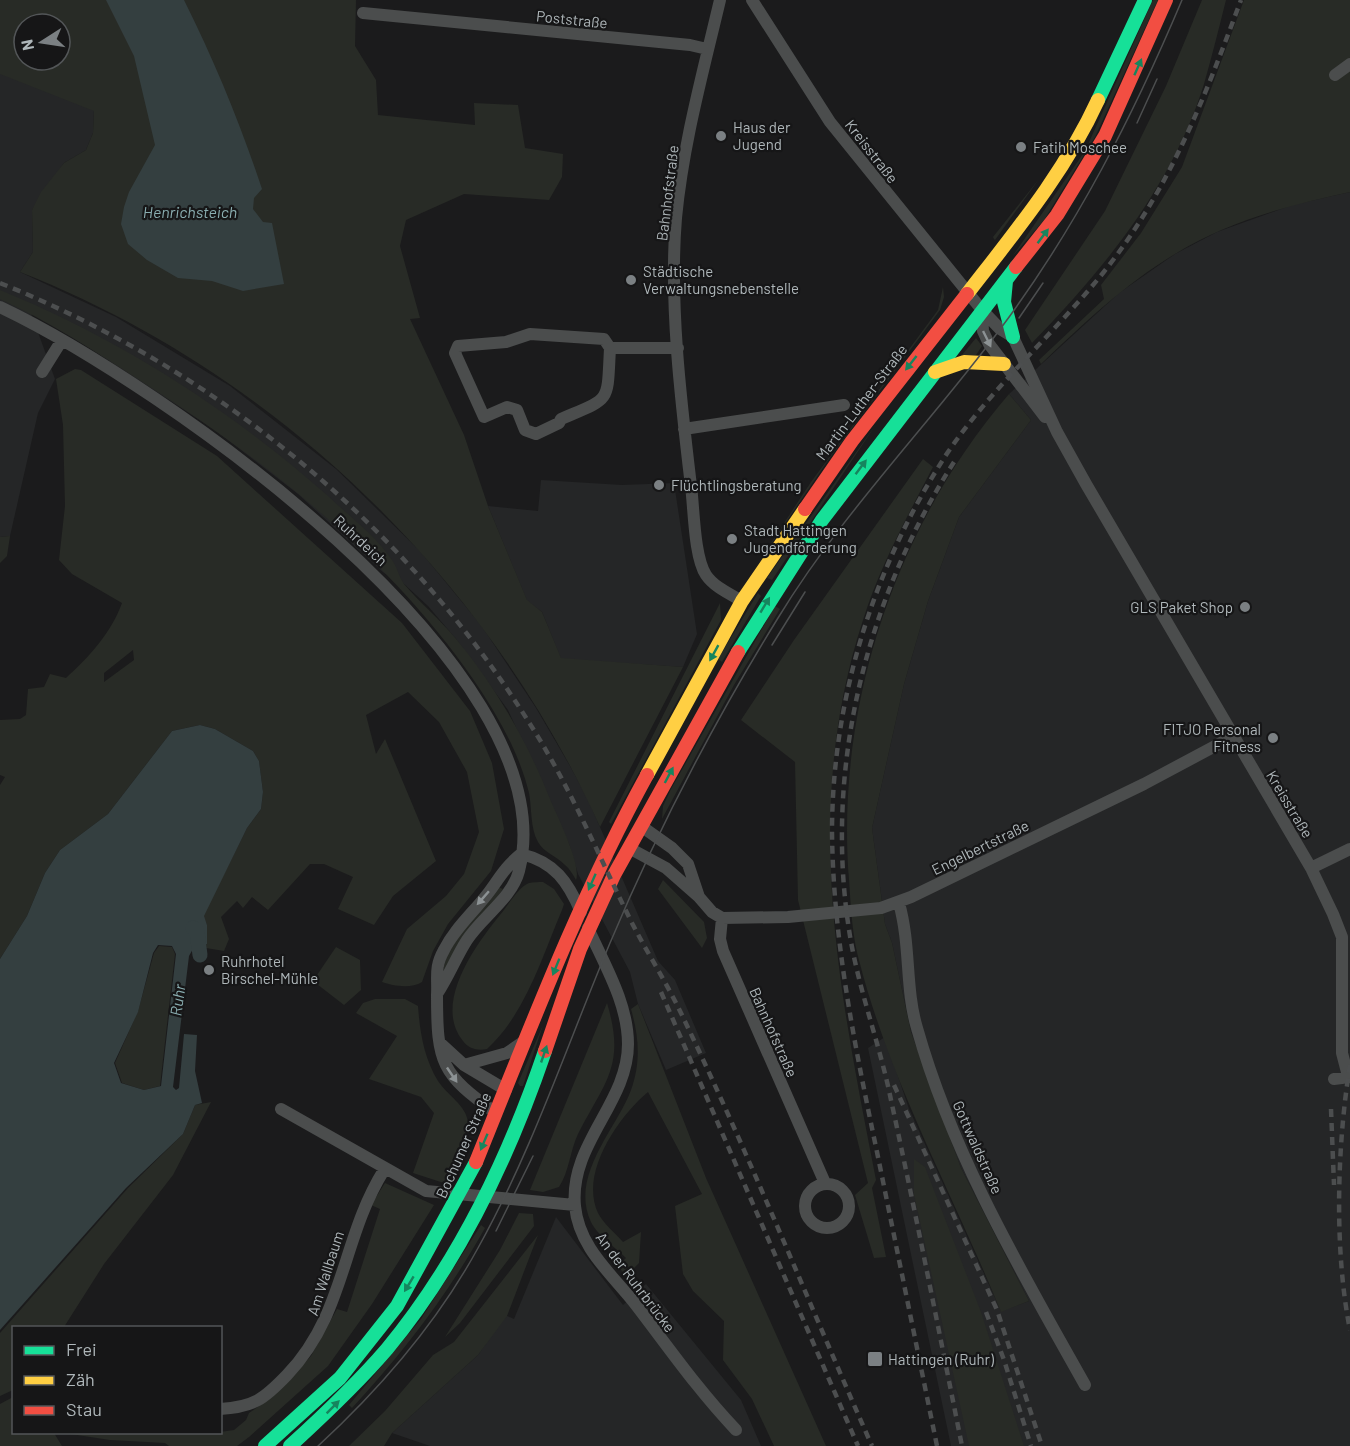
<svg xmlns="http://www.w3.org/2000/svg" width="1350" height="1446" viewBox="0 0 1350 1446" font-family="Barlow,sans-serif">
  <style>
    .built { fill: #252627; fill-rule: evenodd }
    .green { fill: #282b26; fill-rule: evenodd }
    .water { fill: #343f40; fill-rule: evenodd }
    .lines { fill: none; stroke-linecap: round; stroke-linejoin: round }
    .canal { stroke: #343f40; stroke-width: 15 }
    .street { stroke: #4b4d4d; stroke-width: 12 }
    .fast { stroke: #16e098; stroke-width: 14 }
    .slow { stroke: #ffcf43; stroke-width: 14 }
    .jam { stroke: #f24e42; stroke-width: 14 }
    .tram { stroke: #4c4e4f; stroke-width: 1.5 }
    .rail { stroke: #4c4e4f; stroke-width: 4.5; stroke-dasharray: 8 6; stroke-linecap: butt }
    .oneway { fill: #16855e }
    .oneway2 { fill: #8c9294 }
    .poi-dot { fill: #7b8083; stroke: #161617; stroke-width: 2 }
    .labels { text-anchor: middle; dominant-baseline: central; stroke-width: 4.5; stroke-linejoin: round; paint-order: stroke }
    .street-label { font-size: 15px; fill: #afb7ba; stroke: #161617 }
    .poi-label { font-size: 15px; fill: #afb7ba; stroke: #161617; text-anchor: start }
    .water-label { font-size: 16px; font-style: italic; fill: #8aaeb1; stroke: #161617 }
  </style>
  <rect width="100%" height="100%" fill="#1b1b1c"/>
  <!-- built -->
  <path class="built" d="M 0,0 L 50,0 L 75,50 L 94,111 L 93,133 L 86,150 L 64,163 L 32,210 L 33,252 L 20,272 L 116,317 L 230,386 L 336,469 L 420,551 L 481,625 L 536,708 L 570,766 L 587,797 L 658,961 L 675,980 L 706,1053 L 666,1070 L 638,1004 L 630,972 L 578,874 L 569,844 L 508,710 L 456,639 L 428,606 L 403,583 L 384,573 L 298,494 L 215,430 L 68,334 L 31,313 L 55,379 L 38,413 L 10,536 L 0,537 ZM 24,24 L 60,24 L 60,60 L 24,60 Z
    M 1350,192 L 1350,1446 L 951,1446 L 868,1048 L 885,1037 L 909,1109 L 1001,1311 L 1029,1301 L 961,1168 L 948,1135 L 911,1032 L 892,943 L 885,924 L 872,828 L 904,684 L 928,601 L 959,517 L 1031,420 L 1009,394 L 1119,293 L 1175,254 L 1217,232 L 1292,205 Z
    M 541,480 L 622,485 L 674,483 L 697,634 L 683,667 L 561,659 L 542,612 L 527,601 L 488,506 L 538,511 Z
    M 556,1217 L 623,1305 L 646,1284 L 741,1400 L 761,1446 L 430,1446 L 392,1433 L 478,1355 L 505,1315 L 514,1319 Z"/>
  <!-- green -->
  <path class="green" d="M 0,0 L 356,0 L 355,46 L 376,80 L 378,115 L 475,125 L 474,103 L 518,105 L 525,148 L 563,154 L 562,177 L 549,200 L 464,194 L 406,220 L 400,246 L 420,318 L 410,319 L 464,435 L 488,506 L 527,600 L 542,612 L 561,658 L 683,667 L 600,827 C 488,578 275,372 20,272 L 33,252 L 32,210 L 41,192 L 64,163 L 86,150 L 93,133 L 94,111 L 0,74 ZM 24,24 L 60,24 L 60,60 L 24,60 Z
    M 1153,0 L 1158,0 L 1095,137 L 1044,220 L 1012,257 L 1085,151 Z
    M 1202,0 L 1226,0 C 1219,28 1212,56 1204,84 C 1172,186 1105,268 1032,343 L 1025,330 L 1105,211 L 1166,86 Z
    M 1244,0 L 1350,0 L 1350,192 C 1290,205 1228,221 1175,254 C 1125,284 1083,324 1041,364 L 1039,360 L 1104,299 L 1101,285 L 1141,233 L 1182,167 Z
    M 1039,179 L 995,240 L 994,239 L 993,237 Z
    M 943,287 L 944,297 L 940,310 L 829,459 L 756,566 L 811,482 L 938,310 Z
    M 0,290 C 120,339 231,410 328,496 C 349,516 376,536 392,560 C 397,567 399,577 404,584 C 421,604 441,620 457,640 C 497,689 527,741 550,799 C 557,816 582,865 576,880 C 573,875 570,869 565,865 C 557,856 544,853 538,842 C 530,828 532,808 529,793 C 519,752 497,714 473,679 C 388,556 266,461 141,381 C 95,351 50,322 0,299 Z
    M 976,338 L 982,346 L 976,355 L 962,355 Z
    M 75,369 L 81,370 L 217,456 L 402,623 L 470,711 L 492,763 L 504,829 L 491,871 L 448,924 L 433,951 L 422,982 C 411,989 393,986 382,982 L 407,929 L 446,896 L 464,874 L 479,832 L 467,772 L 439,722 L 408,692 L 366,715 L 376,754 L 385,739 L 436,861 L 393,896 L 374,925 L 338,909 L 353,877 L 324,864 L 310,864 L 268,910 L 252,897 L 243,908 L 237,901 L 221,917 L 229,939 L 224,951 L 206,948 L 207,925 L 203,916 L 247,828 L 261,809 L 263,792 L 259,761 L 253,751 L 215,729 L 200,725 L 172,731 L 108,814 L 60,850 L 45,873 L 27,916 L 0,959 L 0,785 L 5,777 L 0,775 L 0,720 L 20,719 L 26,715 L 28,689 L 44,687 L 50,674 L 66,678 C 90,656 111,633 122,603 L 72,574 L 59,560 L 65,506 L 63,425 L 56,379 ZM 133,650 L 134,660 L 104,682 L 104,673 Z
    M 1009,394 L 1031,420 L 959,517 L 928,601 L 904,684 L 872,828 L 885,924 L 892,943 L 911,1032 L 961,1168 L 1029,1301 L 1001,1312 C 954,1196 892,1086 860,964 C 852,937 851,908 849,880 C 835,707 896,525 1009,394 Z
    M 877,423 L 772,580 L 767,578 Z
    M 923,459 L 933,467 C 907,517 880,566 863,620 C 801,810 839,989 876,1180 L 872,1188 L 886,1257 L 874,1258 L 855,1195 L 868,1183 L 798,900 L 795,762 L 741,720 L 794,640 Z
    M 10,536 L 7,556 L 0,563 L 0,537 Z
    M 758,593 L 761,596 L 722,662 L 718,659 Z
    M 720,603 L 721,620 L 611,824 L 609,822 Z
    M 775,606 L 780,609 L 734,685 L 662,819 L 663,806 L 671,789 Z
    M 663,880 L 704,922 L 707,938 L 702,948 L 658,889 Z
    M 543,882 L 554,889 L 564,904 L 562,910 C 542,957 526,1013 487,1049 C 478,1051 469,1049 463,1041 C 431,1002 480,939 504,910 C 510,902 519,887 529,883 C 533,882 539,882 543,882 Z
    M 498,887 L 503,889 L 443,975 C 444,942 478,912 498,887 Z
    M 159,946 L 172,947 L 175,954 L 160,1086 L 144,1090 L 122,1083 L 115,1063 L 138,1011 L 154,953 Z
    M 336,947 L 360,960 L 361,990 L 344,1005 L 313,981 Z
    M 375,999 L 405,999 L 418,1006 C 420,1033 424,1058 438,1081 C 447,1095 466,1105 468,1122 C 470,1144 456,1165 447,1184 L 413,1173 L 434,1113 L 421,1097 L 369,1079 L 397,1036 L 356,1013 L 363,1003 Z
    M 607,1003 C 626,1066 605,1081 578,1134 C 570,1151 569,1172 559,1187 L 543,1192 L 530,1190 Z
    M 638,1004 L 706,1178 L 826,1446 L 774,1446 L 752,1399 L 723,1360 L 724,1321 L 693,1291 L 683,1274 L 675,1206 L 702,1194 L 648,1092 C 619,1116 579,1173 598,1213 C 603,1223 615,1233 623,1242 L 641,1232 L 639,1263 L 626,1276 L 618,1266 L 626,1258 C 616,1248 597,1235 591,1222 C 569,1176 617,1128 631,1090 C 641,1062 639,1037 631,1009 Z
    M 543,1025 L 523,1086 L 520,1086 L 518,1083 Z
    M 211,1102 L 173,1175 L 104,1264 L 64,1327 L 14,1328 L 13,1390 L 0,1396 L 0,1333 L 128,1188 L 183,1134 L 195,1105 Z
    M 914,1159 L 925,1167 L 981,1312 L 1024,1446 L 969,1446 L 914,1194 Z
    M 385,1183 L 434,1205 L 372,1304 L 328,1366 L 249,1437 L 237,1446 L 169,1446 L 165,1443 L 110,1440 L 64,1433 L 206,1434 L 234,1430 L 246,1420 L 249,1413 L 272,1397 L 311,1356 L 337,1309 L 347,1312 L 380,1209 L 371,1205 Z
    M 519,1213 L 533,1214 L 534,1226 L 460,1323 L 445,1337 L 500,1250 Z
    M 481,1225 L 485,1228 C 448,1294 404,1352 352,1408 L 349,1405 L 421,1319 Z
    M 538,1235 L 507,1316 L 478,1355 L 392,1433 L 384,1446 L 349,1446 L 385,1411 L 433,1355 L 454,1342 Z
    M 13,1397 L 14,1432 L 54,1433 L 62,1446 L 0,1446 L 0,1404 Z"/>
  <!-- water -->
  <path class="water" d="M 106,0 L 184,0 C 215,62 240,123 262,189 L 254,198 L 253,209 L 263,222 L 272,223 L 284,284 L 243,291 L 212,281 L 178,278 L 147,260 L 128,244 L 121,224 L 124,207 L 129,192 L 155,145 L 134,56 Z
    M 200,725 L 215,729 L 253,751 L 259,761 L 263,792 L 261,809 L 247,828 L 204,916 L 207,925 L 207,944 L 194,947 L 189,956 L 173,1087 L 176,1090 L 179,1088 L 184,1034 L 197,1035 L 195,1071 L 202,1103 L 195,1105 L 183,1134 L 126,1188 L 0,1330 L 0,959 L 27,916 L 45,873 L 60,850 L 108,814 L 172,731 ZM 158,945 L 172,946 L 176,954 L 161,1086 L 144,1090 L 121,1083 L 114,1063 L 138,1012 L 153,953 Z"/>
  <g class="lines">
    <!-- canal -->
    <path class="canal" d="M 193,928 L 197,932 L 200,955"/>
    <!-- street -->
    <path class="street" d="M 720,0 C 703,72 683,144 676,218 C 669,302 681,402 691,486 C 694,508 694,557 706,575 C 714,587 730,594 742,601
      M 752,0 L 830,122 L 982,310 L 1000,329 L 1013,337 L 1057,432 L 1086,484 L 1311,868 L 1333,914 L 1342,937 L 1342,1053 L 1348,1076
      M 363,13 L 690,45 L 707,49
      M 1335,75 L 1350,64
      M 0,307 C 156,381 571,668 519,871 C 512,898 482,917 467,940 C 456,957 449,976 437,994
      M 982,311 L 983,331 L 989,344 L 1045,417
      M 610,348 C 607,404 612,397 561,419 L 559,423 L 536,434 L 525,430 L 517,410 L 507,407 L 484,417 L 455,353 L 458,346 L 506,342 L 530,334 L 604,339 L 610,348 L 678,348
      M 42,372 L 62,340
      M 684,429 L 844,405
      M 641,826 L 672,848 L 688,864 L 699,897 L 712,912 L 722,918 L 788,917 L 881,908 L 911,897 L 1144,784 L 1232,737
      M 629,848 L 666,868 L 699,897
      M 521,854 C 555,862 568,882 581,912
      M 1311,868 L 1350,849
      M 899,903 C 911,946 905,988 917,1028 C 953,1156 1021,1271 1085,1385
      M 722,918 L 720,939 L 723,951 L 825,1183
      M 588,928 C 604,964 628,1003 628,1044 C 628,1103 569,1144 575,1206 C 579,1248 612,1274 636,1305 C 669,1348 698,1390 736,1430
      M 440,1043 L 464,1065 L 506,1090
      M 464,1065 L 507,1053 L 523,1042
      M 1334,1079 L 1350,1077
      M 281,1109 L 426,1191 L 575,1205
      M 496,1113 C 441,1074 437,1063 437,995 C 438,976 434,968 444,950 C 455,928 474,912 489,892 C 500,877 506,866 521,854
      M805 1206a22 22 0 1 1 44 0a22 22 0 1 1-44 0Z
      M 220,1409 C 254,1407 264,1399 287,1375 C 346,1313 341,1239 384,1170"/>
    <!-- fast -->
    <path class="fast" d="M 1098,100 L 1145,0
      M 1006,281 L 1004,302 L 1013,337
      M 738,652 L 822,520 L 1016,267
      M 265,1446 L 340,1378 L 397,1306 L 476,1162
      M 290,1446 C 324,1415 357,1384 387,1349 C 459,1262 509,1157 545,1051"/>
    <!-- slow -->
    <path class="slow" d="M 967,294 C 1015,232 1065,172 1098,100
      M 935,372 L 964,362 L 1004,364
      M 647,775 L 742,601 L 805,509"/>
    <!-- jam -->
    <path class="jam" d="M 1016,267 L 1057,215 L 1105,136 L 1166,0
      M 805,509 L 852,441 L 967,294
      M 545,1051 L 580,949 L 614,875 L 738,652
      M 476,1162 C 529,1031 579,899 647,775"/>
    <!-- tram -->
    <path class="tram" d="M 1137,123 L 1157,79
      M 1019,318 L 1043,283
      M 772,645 L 805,592
      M 496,1231 L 533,1156
      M 318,1446 C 381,1388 437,1323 478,1248 C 532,1151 567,1045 610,943 C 657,831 714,722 778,618 C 842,513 928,426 1001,328 C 1077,226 1133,116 1182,0"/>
    <!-- rail -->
    <path class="rail" d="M 0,283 C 218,371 405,524 530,724 C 571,788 599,857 633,925 C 648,954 666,982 680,1011 C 749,1154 808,1301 872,1446
      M 954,462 C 865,601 823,772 850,936 C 859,991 880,1045 891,1100 C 916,1215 939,1331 962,1446
      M 661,992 L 858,1446
      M 1350,1065 C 1337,1145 1334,1250 1350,1330
      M 894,1085 L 997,1310 L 1042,1446
      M 1331,1109 L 1334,1185
      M 986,1312 L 1004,1360 L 1031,1446
      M 937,1446 C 917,1348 897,1250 877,1152 C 855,1047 833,940 832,832 C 832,698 875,563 948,452 C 993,386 1053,335 1103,273 C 1170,189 1204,99 1241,0"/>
  </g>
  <!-- one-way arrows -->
  <defs><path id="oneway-solid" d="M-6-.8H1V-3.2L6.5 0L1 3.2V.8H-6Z" transform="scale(1.5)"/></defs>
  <g class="oneway">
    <use href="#oneway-solid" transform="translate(1138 67) rotate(-66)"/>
    <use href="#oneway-solid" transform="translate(1043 236) rotate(-53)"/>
    <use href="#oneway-solid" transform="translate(911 363) rotate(128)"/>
    <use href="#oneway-solid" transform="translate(861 467) rotate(-53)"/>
    <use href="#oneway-solid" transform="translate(765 605) rotate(-59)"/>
    <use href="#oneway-solid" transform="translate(714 653) rotate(119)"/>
    <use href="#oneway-solid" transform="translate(669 775) rotate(-62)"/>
    <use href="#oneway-solid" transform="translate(592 882) rotate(114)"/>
    <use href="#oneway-solid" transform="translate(556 967) rotate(112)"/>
    <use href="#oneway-solid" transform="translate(544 1054) rotate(-71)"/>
    <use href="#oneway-solid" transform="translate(484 1142) rotate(113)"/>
    <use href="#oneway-solid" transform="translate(409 1284) rotate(121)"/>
    <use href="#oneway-solid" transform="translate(333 1407) rotate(-45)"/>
  </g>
  <g class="oneway2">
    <use href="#oneway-solid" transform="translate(987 339) rotate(64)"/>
    <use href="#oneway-solid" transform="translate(483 898) rotate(131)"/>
    <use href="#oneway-solid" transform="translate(452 1075) rotate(56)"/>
  </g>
  <!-- markers -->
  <g class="poi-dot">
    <circle cx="721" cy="136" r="6"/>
    <circle cx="1021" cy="147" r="6"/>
    <circle cx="631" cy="280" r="6"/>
    <circle cx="659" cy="485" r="6"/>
    <circle cx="732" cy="539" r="6"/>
    <circle cx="1245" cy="607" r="6"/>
    <circle cx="1273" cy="738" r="6"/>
    <circle cx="209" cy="970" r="6"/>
    <rect x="867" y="1351" width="16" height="16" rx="3"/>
  </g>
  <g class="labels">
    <!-- street labels -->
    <g class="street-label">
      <text transform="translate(572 19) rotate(6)">Poststraße</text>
      <text transform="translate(872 151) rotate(52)">Kreisstraße</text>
      <text transform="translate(667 193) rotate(-83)">Bahnhofstraße</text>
      <text transform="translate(861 402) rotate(-53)">Martin-Luther-Straße</text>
      <text transform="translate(361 540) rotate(43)">Ruhrdeich</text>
      <text transform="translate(1290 804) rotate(59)">Kreisstraße</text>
      <text transform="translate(980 847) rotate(-26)">Engelbertstraße</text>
      <text transform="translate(774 1032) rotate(66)">Bahnhofstraße</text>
      <text transform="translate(463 1145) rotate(-66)">Bochumer Straße</text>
      <text transform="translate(978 1147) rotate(66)">Gottwaldstraße</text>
      <text transform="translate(325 1273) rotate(-72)">Am Wallbaum</text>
      <text transform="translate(636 1282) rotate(53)">An der Ruhrbrücke</text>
    </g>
    <!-- poi labels -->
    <g class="poi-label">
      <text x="733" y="127">Haus der<tspan x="733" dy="17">Jugend</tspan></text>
      <text x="1033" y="147">Fatih Moschee</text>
      <text x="643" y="271">Städtische<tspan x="643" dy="17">Verwaltungsnebenstelle</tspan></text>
      <text x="671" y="485">Flüchtlingsberatung</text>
      <text x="744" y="530">Stadt Hattingen<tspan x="744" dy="17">Jugendförderung</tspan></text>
      <text x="1233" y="607" text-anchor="end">GLS Paket Shop</text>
      <text x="1261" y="729" text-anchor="end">FITJO Personal<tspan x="1261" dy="17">Fitness</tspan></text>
      <text x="221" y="961">Ruhrhotel<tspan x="221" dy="17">Birschel-Mühle</tspan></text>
      <text x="888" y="1359">Hattingen (Ruhr)</text>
    </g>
    <!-- water labels -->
    <g class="water-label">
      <text x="190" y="211">Henrichsteich</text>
      <text transform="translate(177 1000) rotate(-82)">Ruhr</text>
    </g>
  </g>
  <!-- legend -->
  <rect x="12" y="1326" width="210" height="108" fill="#161617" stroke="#535658" stroke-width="1.5"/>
  <rect x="24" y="1346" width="30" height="9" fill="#16e098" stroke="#535658" stroke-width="1.5"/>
  <text x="66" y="1356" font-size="18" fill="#afb7ba">Frei</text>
  <rect x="24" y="1376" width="30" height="9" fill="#ffcf43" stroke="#535658" stroke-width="1.5"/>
  <text x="66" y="1386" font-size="18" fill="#afb7ba">Zäh</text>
  <rect x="24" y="1406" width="30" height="9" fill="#f24e42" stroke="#535658" stroke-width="1.5"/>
  <text x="66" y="1416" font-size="18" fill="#afb7ba">Stau</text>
  <!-- north arrow -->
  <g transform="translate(42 42) rotate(258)"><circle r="28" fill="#161617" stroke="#535658" stroke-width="1.5"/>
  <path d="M0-4.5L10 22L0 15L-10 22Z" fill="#7b8083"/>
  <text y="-9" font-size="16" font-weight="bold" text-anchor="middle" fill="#afb7ba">N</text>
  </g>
</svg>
